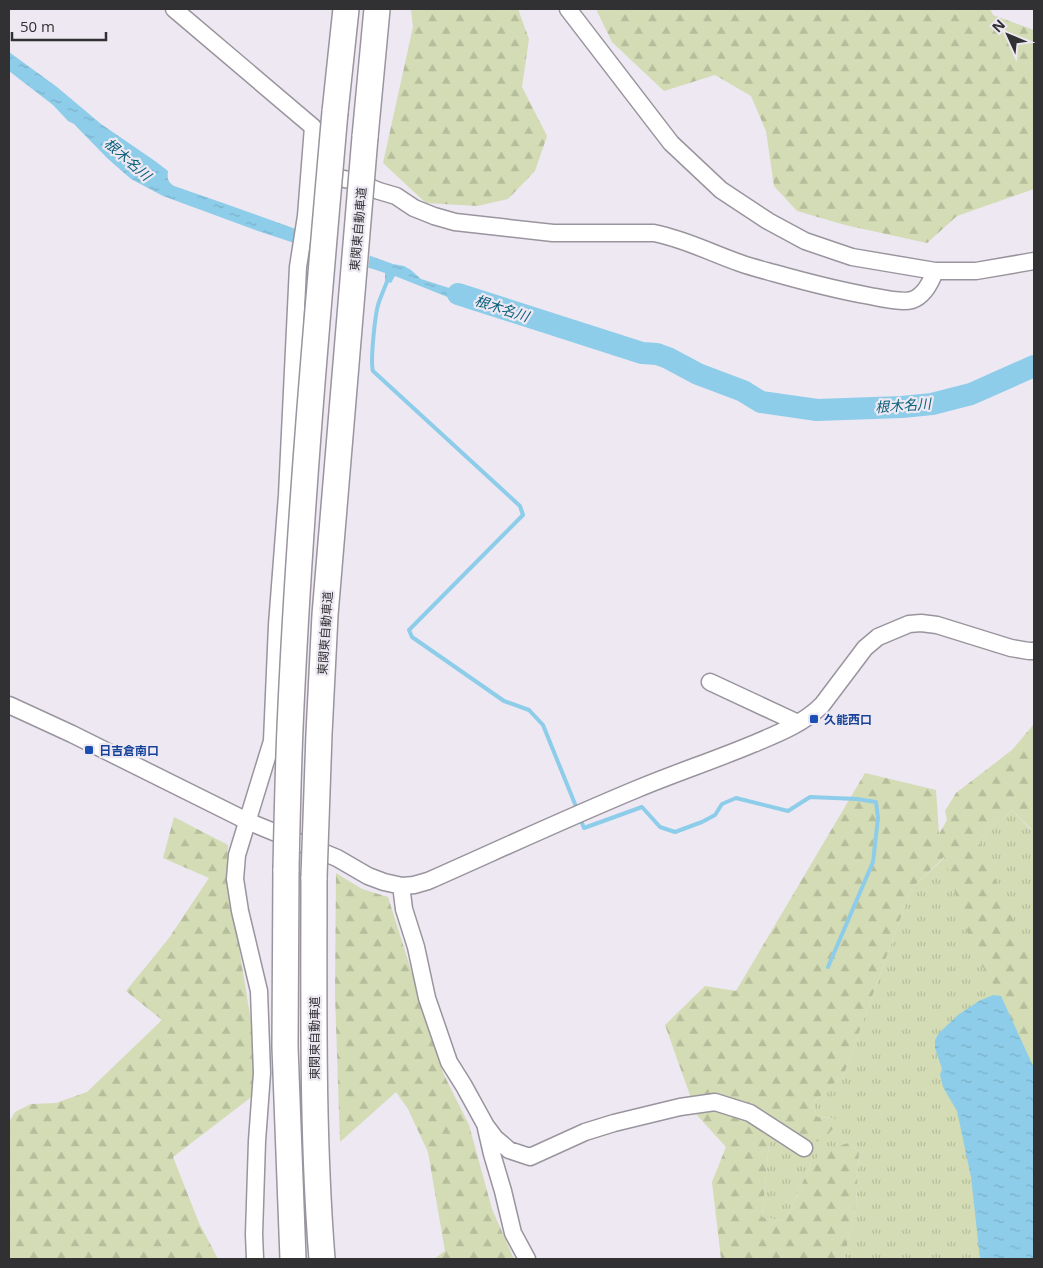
<svg xmlns="http://www.w3.org/2000/svg" width="1043" height="1268" viewBox="0 0 1043 1268" font-family="'Open Sans','Noto Sans JP',sans-serif">
  <style>
    .grass { fill: url(#grass-tufts) }
    .forest { fill: url(#forest-firs) }
    .water { fill: url(#water-ripples) }
    .pier { fill: #ede8f2 }
    .lines { fill: none; stroke-linecap: round; stroke-linejoin: round }
    .stream { stroke: #8dcde9; stroke-width: 4 }
    .river { stroke: #8dcde9; stroke-width: 22 }
    .minor-casing { stroke: #99949d; stroke-width: 19 }
    .highway-casing { stroke: #99949d; stroke-width: 28 }
    .minor { stroke: #fff; stroke-width: 16 }
    .highway { stroke: #fff; stroke-width: 25 }
    .highway-bridge-casing { stroke: #99949d; stroke-width: 28; stroke-linecap: butt }
    .highway-bridge { stroke: #fff; stroke-width: 25 }
    .transit-dot { fill: #1a4fb4; stroke: #ede8f2; stroke-width: 2 }
    .labels { text-anchor: middle; dominant-baseline: central; stroke-width: 4.5; stroke-linejoin: round; paint-order: stroke }
    .street-label { font-size: 12px; fill: #313033; stroke: #ede8f2 }
    .transit-label { font-size: 12px; font-weight: bold; fill: #164399; stroke: #ede8f2; text-anchor: start }
    .water-label { font-size: 14px; font-style: italic; fill: #0a5f7b; stroke: #ede8f2 }
  </style>
  <defs>
    <pattern id="grass-tufts" width="24" height="20" patternUnits="userSpaceOnUse" patternTransform="scale(1.25)"><rect width="24" height="20" fill="#d3dcb4"/><path d="M3 7l-1-3M5 7V3M7 7l1-3M15 17l-1-3M17 17v-4M19 17l1-3" fill="none" stroke="#b6bd9b"/></pattern>
    <pattern id="forest-firs" width="22" height="20" patternUnits="userSpaceOnUse" patternTransform="scale(1.25)"><rect width="22" height="20" fill="#d3dcb4"/><path d="M5 1l3.5 6h-7zM16 11l3.5 6h-7z" fill="#b6bd9b"/></pattern>
    <pattern id="water-ripples" width="26" height="14" patternUnits="userSpaceOnUse" patternTransform="scale(1.25)"><rect width="26" height="14" fill="#8dcde9"/><path d="M2 4q2-2 4 0t4 0M15 11q2-2 4 0t4 0" fill="none" stroke="#7ab0c8"/></pattern>
  </defs>
  <rect width="100%" height="100%" fill="#ede8f2"/>
  <!-- grass -->
  <path class="grass" d="M 1012,810 L 1031,830 L 1034,828 L 1034,1259 L 844,1259 L 856,1205 L 859,1151 L 848,1143 L 811,1164 L 785,1221 L 762,1217 L 769,1143 L 784,1133 L 834,1118 L 817,1117 L 813,1103 L 844,1074 L 911,889 L 945,857 L 978,840 Z"/>
  <!-- forest -->
  <path class="forest" d="M 411,9 L 518,9 L 529,39 L 522,87 L 547,136 L 535,171 L 508,199 L 477,206 L 426,203 L 383,163 L 413,27 Z
    M 596,9 L 990,9 L 993,15 L 1034,30 L 1034,189 L 957,216 L 927,243 L 845,225 L 797,211 L 774,186 L 766,131 L 751,96 L 715,75 L 664,91 L 612,42 Z
    M 1034,724 L 1034,828 L 1032,830 L 1012,810 L 978,840 L 1016,927 L 1034,962 L 1034,1068 L 1001,996 L 974,953 L 944,857 L 911,889 L 844,1074 L 813,1103 L 817,1117 L 834,1118 L 837,1124 L 823,1140 L 805,1144 L 784,1133 L 769,1143 L 762,1217 L 785,1221 L 811,1164 L 823,1151 L 848,1143 L 859,1151 L 856,1205 L 844,1259 L 721,1259 L 712,1182 L 726,1147 L 697,1115 L 665,1025 L 705,986 L 736,991 L 865,773 L 936,790 L 939,834 L 947,820 L 945,811 L 956,793 L 1012,750 Z
    M 174,817 L 228,845 L 227,874 L 262,1089 L 173,1157 L 199,1223 L 218,1259 L 9,1259 L 9,1122 L 15,1112 L 31,1104 L 56,1103 L 87,1092 L 162,1020 L 126,991 L 169,938 L 209,878 L 163,858 Z
    M 336,873 L 362,889 L 388,897 L 444,1075 L 469,1125 L 492,1209 L 514,1259 L 434,1259 L 445,1251 L 428,1152 L 408,1109 L 396,1092 L 340,1142 L 335,995 Z"/>
  <!-- water -->
  <path class="water" d="M 9,52 L 57,87 L 101,124 L 155,161 L 168,171 C 167,179 168,182 174,186 L 226,204 L 393,264 L 404,266 L 411,270 L 421,279 L 493,302 L 478,307 L 455,300 L 395,276 L 391,283 L 385,281 L 385,273 L 258,231 L 163,196 L 131,179 L 107,158 L 74,124 L 68,121 L 53,105 L 9,71 Z
    M 993,995 L 1001,996 L 1034,1068 L 1034,1259 L 980,1259 L 971,1177 L 957,1111 L 943,1087 L 940,1075 L 942,1069 L 935,1048 L 935,1040 L 939,1033 L 958,1015 L 979,1001 Z"/>
  <!-- pier -->
  <path class="pier" d="M 310,231 L 370,253 L 368,270 L 308,250 Z"/>
  <g class="lines">
    <!-- stream -->
    <path class="stream" d="M 388,279 C 385,287 381,296 378,305 C 375,316 370,362 373,371 L 520,506 L 523,515 L 409,630 L 412,637 L 504,701 L 529,710 L 543,725 L 577,809
      M 580,818 L 584,828 L 642,807 L 660,827 L 675,832 L 702,822 L 715,815 L 722,804 L 736,798 L 788,811 L 810,797 L 857,799 L 876,802 L 878,818 L 873,862 L 828,967"/>
    <!-- river -->
    <path class="river" d="M 458,294 L 642,353 L 657,354 L 668,358 L 698,374 L 743,391 L 761,402 L 817,410 L 902,407 L 932,404 L 971,394 L 1034,366"/>
    <!-- minor casing -->
    <g class="minor-casing">
      <path id="minor" d="M 174,9 L 313,127 L 306,216 L 298,267 L 287,495 L 277,625 L 272,741 L 237,855 L 235,879 L 240,911 L 259,991 L 262,1073 L 257,1141 L 254,1234 L 255,1259
        M 568,9 L 671,143 L 721,190 L 768,221 L 805,241 L 852,257 L 935,271 L 976,271 L 1034,261
        M 320,174 L 354,181 L 379,191 L 396,196 L 414,208 L 434,216 L 455,222 L 553,233 L 654,233 C 685,239 711,253 740,263 C 751,267 763,270 774,273 C 806,282 837,290 870,296 C 881,298 901,303 912,300 C 924,296 931,282 935,271
        M 710,682 L 798,723
        M 9,705 L 72,734 L 247,821 L 337,858 L 368,876 L 384,882 L 402,886 L 414,885 L 428,881 C 498,850 567,818 637,789 C 675,773 715,760 753,744 C 777,734 803,724 822,705 L 865,648 L 878,637 L 909,624 L 921,623 L 937,625 L 1011,648 L 1029,651 L 1034,651
        M 402,886 L 402,893 L 404,909 L 416,947 L 427,998 L 449,1062 L 464,1086 L 486,1126 L 495,1138 L 509,1150 L 530,1157 L 585,1132 L 614,1123 L 680,1107 L 715,1102 L 750,1113 L 804,1148
        M 486,1128 L 492,1154 L 503,1191 L 513,1233 L 527,1259"/>
    </g>
    <!-- highway casing -->
    <g class="highway-casing">
      <path id="highway" d="M 335,112 L 346,9
        M 365,137 L 377,9
        M 286,869 L 285,1047 L 293,1259
        M 314,877 C 314,1005 312,1132 322,1259"/>
    </g>
    <!-- minor -->
    <use href="#minor" class="minor"/>
    <!-- highway -->
    <use href="#highway" class="highway"/>
    <!-- highway-bridge casing -->
    <g class="highway-bridge-casing">
      <path id="highway-bridge" d="M 286,869 C 287,822 288,775 290,728 C 299,522 317,317 335,112
        M 314,877 L 319,734 L 325,615 L 365,137"/>
    </g>
    <!-- highway-bridge -->
    <use href="#highway-bridge" class="highway-bridge"/>
  </g>
  <!-- markers -->
  <g class="transit-dot">
    <rect x="809" y="714" width="10" height="10" rx="2.5"/>
    <rect x="84" y="745" width="10" height="10" rx="2.5"/>
  </g>
  <g class="labels">
    <!-- street labels -->
    <g class="street-label">
      <text transform="translate(358 229) rotate(-85)">東関東自動車道</text>
      <text transform="translate(325 633) rotate(-86)">東関東自動車道</text>
      <text transform="translate(314 1038) rotate(-90)">東関東自動車道</text>
    </g>
    <!-- transit labels -->
    <g class="transit-label">
      <text x="824" y="719">久能西口</text>
      <text x="99" y="750">日吉倉南口</text>
    </g>
    <!-- water labels -->
    <g class="water-label">
      <text transform="translate(128 159) rotate(41)">根木名川</text>
      <text transform="translate(502 308) rotate(18)">根木名川</text>
      <text transform="translate(903 405) rotate(-4)">根木名川</text>
    </g>
  </g>
  <!-- border -->
  <rect width="1043" height="1268" fill="none" stroke="#313033" stroke-width="20"/>
  <!-- north arrow -->
  <g transform="translate(1008 35) rotate(314)" stroke="#ede8f2" stroke-width="4" paint-order="stroke">
  <path d="M0-4L9 19L0 12L-9 19Z" fill="#313033"/>
  <text y="-8" font-size="14" font-weight="bold" text-anchor="middle" fill="#313033">N</text>
  </g>
  <!-- scale -->
  <path d="M12 32v8h94v-8" fill="none" stroke="#313033" stroke-width="2.5"/>
  <text x="20" y="32" font-size="15" fill="#313033" stroke="#ede8f2" stroke-width="4" paint-order="stroke">50 m</text>
</svg>
